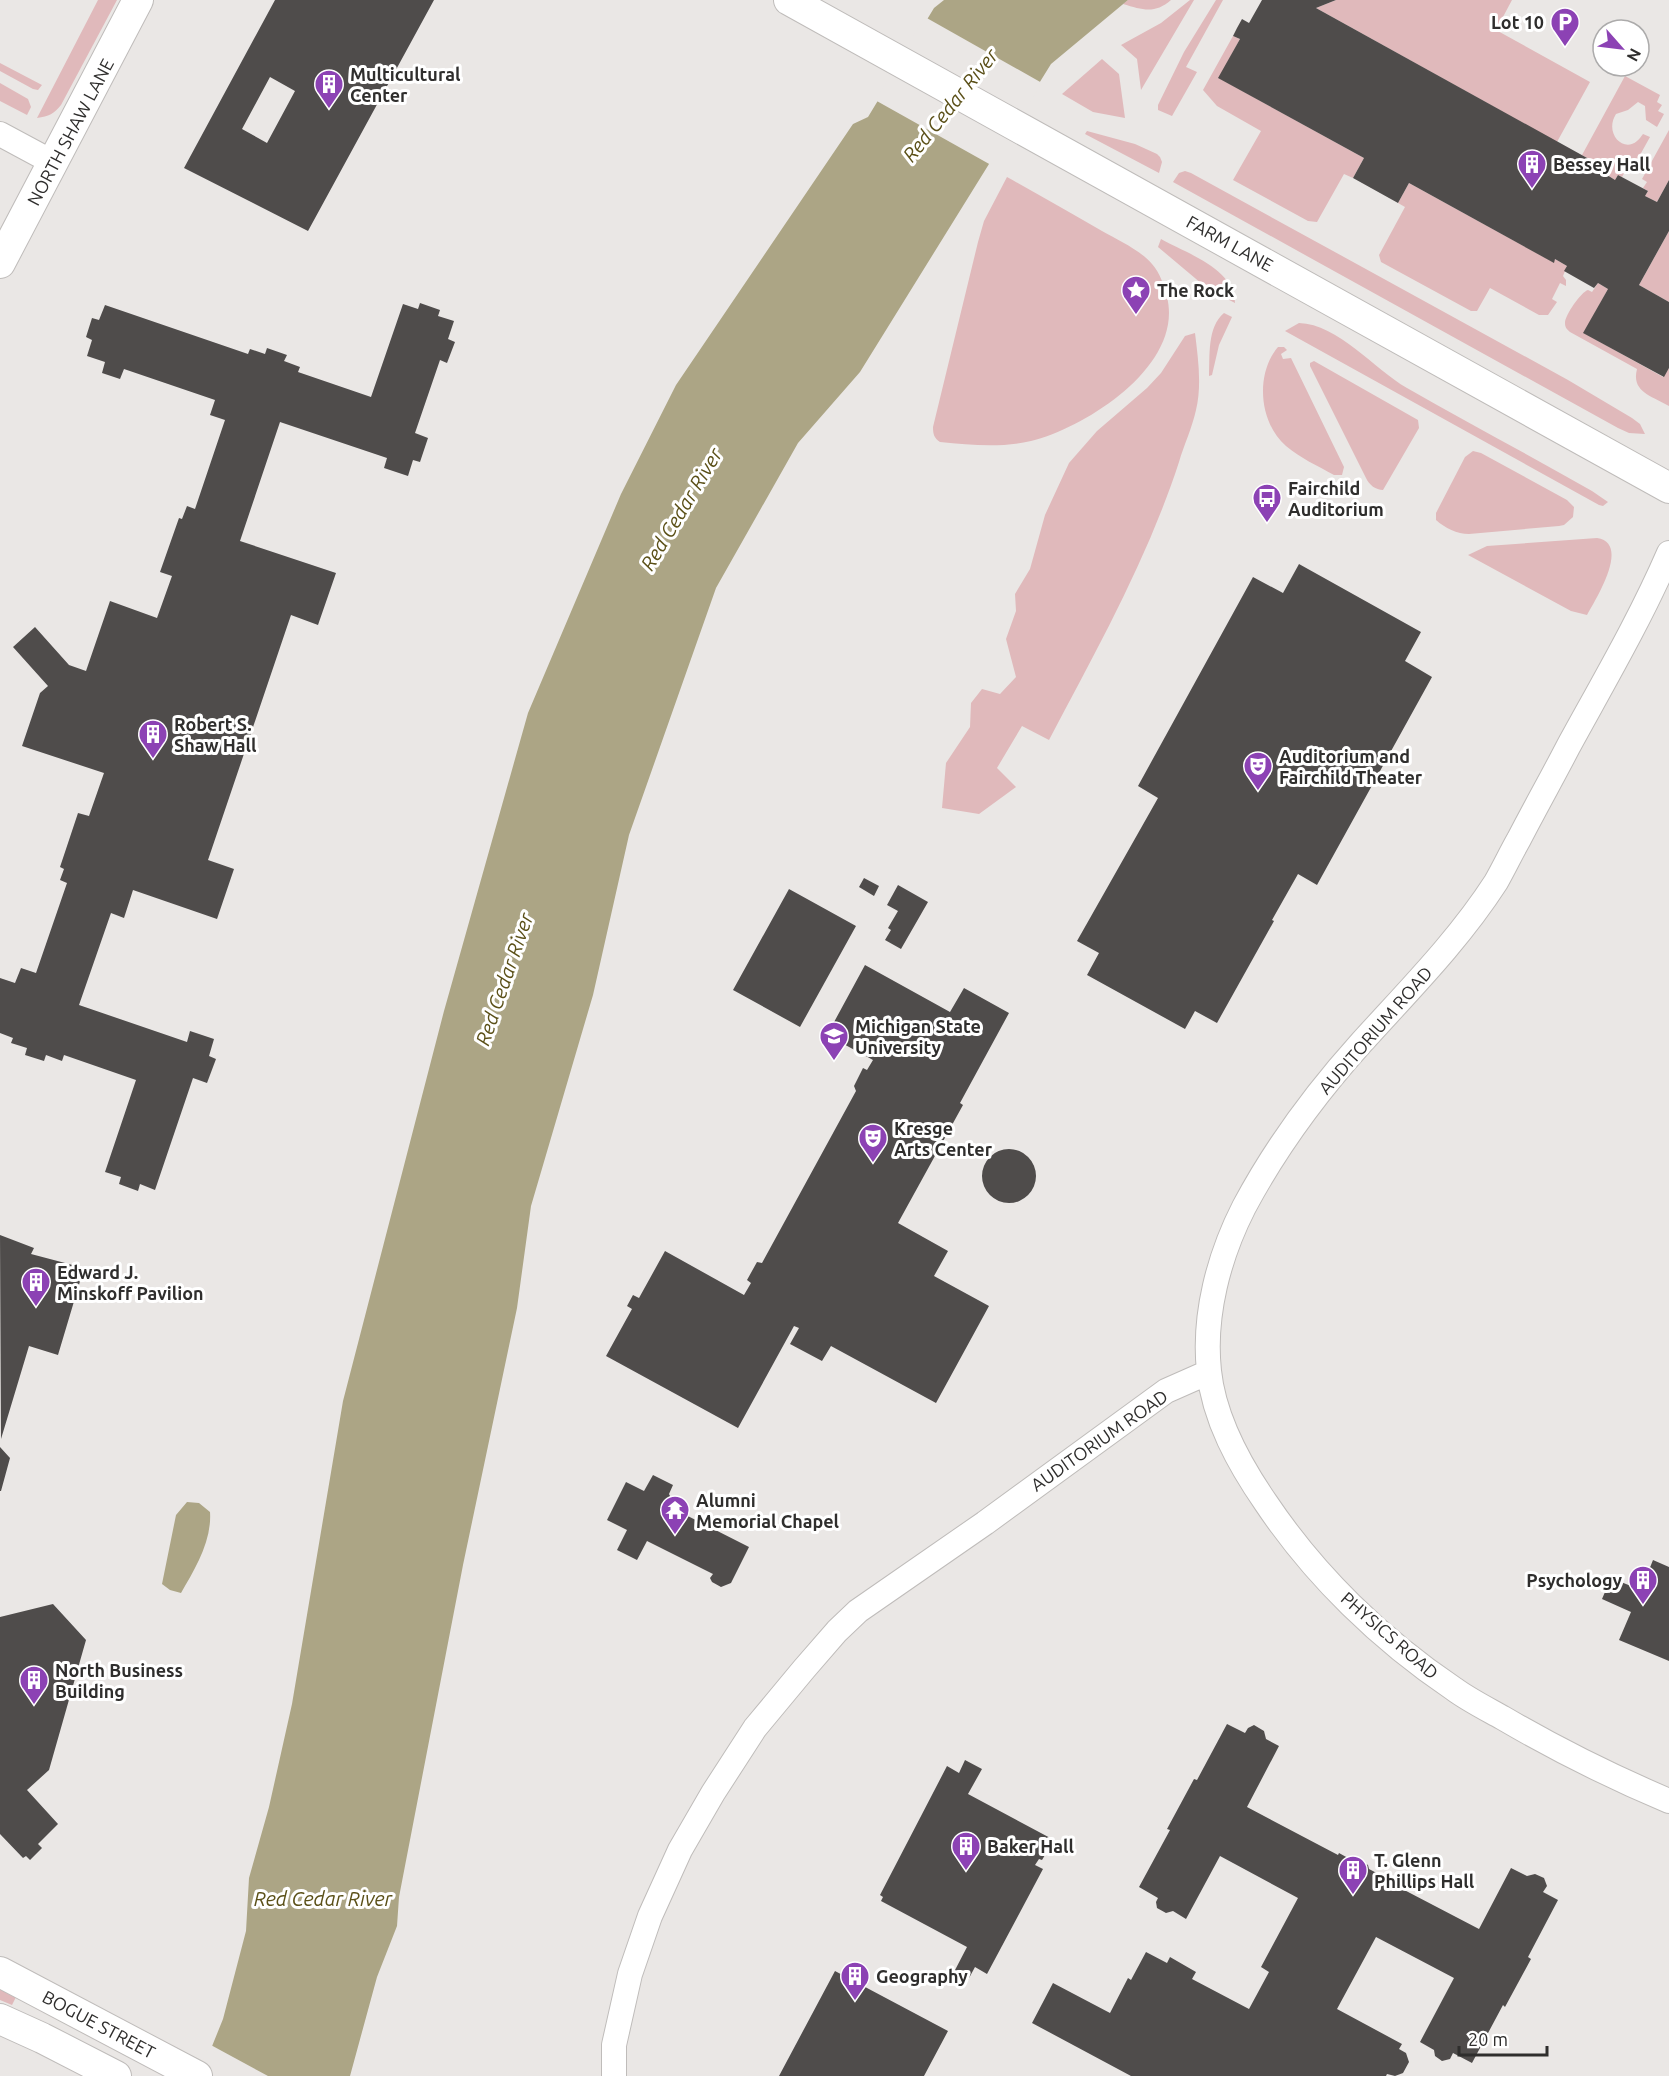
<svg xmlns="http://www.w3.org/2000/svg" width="1669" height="2076" viewBox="0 0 1669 2076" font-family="Ubuntu,sans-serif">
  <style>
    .green { fill: #e0b9bb }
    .water { fill: #aca585 }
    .pier { fill: #eae7e5 }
    .building { fill: #4f4c4b; fill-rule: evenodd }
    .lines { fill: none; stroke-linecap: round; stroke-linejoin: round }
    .minor-casing { stroke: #bfbcba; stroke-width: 26 }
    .tertiary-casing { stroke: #bfbcba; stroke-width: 32 }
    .minor { stroke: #fff; stroke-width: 24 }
    .tertiary { stroke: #fff; stroke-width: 30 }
    .labels { text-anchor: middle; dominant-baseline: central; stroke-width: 6; stroke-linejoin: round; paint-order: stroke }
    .poi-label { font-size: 18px; font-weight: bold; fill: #2f2e2d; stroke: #fff; text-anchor: start }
    .street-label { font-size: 18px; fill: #2f2e2d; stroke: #fff }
    .water-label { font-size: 20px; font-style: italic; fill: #5b5018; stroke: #fff }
  </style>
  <rect width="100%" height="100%" fill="#eae7e5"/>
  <!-- green -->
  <path class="green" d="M 98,0 L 117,0 L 61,105 C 54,114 49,116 37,118 Z
    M 1128,0 L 1171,0 C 1155,14 1143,10 1123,4 Z
    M 1190,0 L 1194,0 L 1141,90 L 1137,59 L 1121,45 L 1161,23 Z
    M 1216,0 L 1223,0 L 1186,67 L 1197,72 L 1172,116 L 1158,110 L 1158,105 L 1184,52 Z
    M 1336,0 L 1512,0 L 1496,30 L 1590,82 L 1557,142 L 1316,8 Z
    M 1233,36 L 1240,39 L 1219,78 L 1364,158 L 1353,178 L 1344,174 L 1317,222 L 1308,221 L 1233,180 L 1261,131 L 1217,106 L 1203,90 Z
    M 1102,59 L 1119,74 L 1125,118 L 1093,112 L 1062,94 Z
    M 0,63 L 42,85 L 38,90 L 33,89 L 0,71 Z
    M 1625,76 L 1660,95 L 1657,102 L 1662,105 L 1658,111 L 1664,114 L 1657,127 L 1646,120 L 1645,106 L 1638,102 L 1628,110 L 1616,114 C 1604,133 1623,153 1637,141 C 1640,139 1641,136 1643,134 L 1650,137 L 1630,173 L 1626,170 L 1622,177 L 1618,175 L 1615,180 L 1604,173 L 1607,169 L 1582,155 Z
    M 0,83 L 28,99 L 31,107 L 27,115 L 0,101 Z
    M 1669,130 L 1669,180 L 1657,202 L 1645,196 L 1648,191 L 1643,188 L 1647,182 L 1642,179 Z
    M 1087,131 L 1135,144 L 1157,154 L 1160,157 L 1162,162 L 1159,173 L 1085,134 Z
    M 1185,171 L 1191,173 L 1568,380 L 1632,418 L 1640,424 L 1645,434 L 1629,433 L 1618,428 L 1173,182 L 1179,173 Z
    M 1007,177 C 1039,195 1071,213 1102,231 C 1118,240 1140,250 1152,264 C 1160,273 1164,285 1167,297 C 1184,365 1087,427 1031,441 C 1001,448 971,445 940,442 C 934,438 933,434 933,427 L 978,242 L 984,221 Z
    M 1409,183 L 1553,262 L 1555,259 L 1567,266 L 1563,276 L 1566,280 L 1566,286 L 1560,283 L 1552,299 L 1557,302 L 1548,315 L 1539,315 L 1490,288 L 1477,311 L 1471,311 L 1381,262 L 1379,255 L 1405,207 L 1398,203 Z
    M 1669,231 L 1669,302 L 1639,285 Z
    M 1161,239 C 1186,253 1235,269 1235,303 L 1208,289 L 1158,247 Z
    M 1598,283 L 1608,289 L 1584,333 L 1663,377 L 1669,368 L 1669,406 C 1652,396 1631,392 1637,369 L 1570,332 C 1567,329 1565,328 1565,323 C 1565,315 1581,292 1588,290 L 1592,292 Z
    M 1224,313 L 1232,317 L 1219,345 L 1212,375 L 1209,376 C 1210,356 1207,327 1224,313 Z
    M 1299,323 C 1338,324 1374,369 1407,388 C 1468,423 1531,456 1592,491 L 1608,502 L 1603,506 L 1599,505 L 1285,331 Z
    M 1195,333 C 1198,358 1202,385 1196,410 C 1192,428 1184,445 1179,462 C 1147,560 1097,649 1049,740 L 1022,726 L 997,768 L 1016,787 L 979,814 L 942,808 L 946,763 L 970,727 L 971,703 L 982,689 L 1000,694 L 1016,677 L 1006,639 L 1016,611 L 1015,594 L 1030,569 L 1045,515 L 1069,463 L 1097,431 L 1147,388 L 1161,373 L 1185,336 Z
    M 1278,347 L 1284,347 L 1287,350 L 1281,354 L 1283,359 L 1291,358 L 1344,467 L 1342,475 L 1334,475 C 1318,466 1300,458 1286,446 C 1259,423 1255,374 1278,347 Z
    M 1314,361 L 1418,420 L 1419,428 L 1383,490 C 1376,490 1369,485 1366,478 L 1310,366 L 1310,363 Z
    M 1473,451 L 1481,453 L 1567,500 L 1574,507 L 1573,517 L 1564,525 L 1559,526 L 1469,534 C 1457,534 1445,528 1436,520 L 1436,513 L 1465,457 Z
    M 1597,538 C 1631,543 1596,599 1587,615 L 1571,611 L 1468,555 L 1487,546 Z
    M 0,1989 L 16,1997 L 12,2005 L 0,2000 Z"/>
  <!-- water -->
  <path class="water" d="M 944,0 L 1128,0 L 1051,64 L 860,372 L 798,443 L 716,588 L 629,835 L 593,995 L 531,1206 L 517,1308 L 463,1565 L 399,1897 L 397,1926 L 377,1977 L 350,2076 L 200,2076 L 223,2019 L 246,1931 L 249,1878 L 269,1807 L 292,1704 L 343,1401 L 444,1011 L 528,713 L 621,494 L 676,385 L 853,124 L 868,117 L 934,8 Z
    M 187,1502 L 199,1503 L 210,1512 C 212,1541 195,1569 181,1593 L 170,1590 L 162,1584 L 176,1515 Z"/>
  <!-- pier -->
  <path class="pier" d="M 925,17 L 1042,83 L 991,165 L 875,100 Z
    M 209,2044 L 268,2076 L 197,2076 Z"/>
  <!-- building -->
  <path class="building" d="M 275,0 L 434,0 L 308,231 L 184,168 ZM 270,77 L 295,91 L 267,143 L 242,129 Z
    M 1262,0 L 1336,0 L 1316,8 L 1607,169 L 1604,173 L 1615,180 L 1618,175 L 1648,191 L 1645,196 L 1657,202 L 1669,180 L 1669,231 L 1639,285 L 1669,302 L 1669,368 L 1664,377 L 1583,333 L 1608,289 L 1598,283 L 1594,288 L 1564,271 L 1567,266 L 1555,259 L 1554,263 L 1409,183 L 1398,203 L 1353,178 L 1364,158 L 1218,78 L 1240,39 L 1233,36 L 1237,28 L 1242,19 L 1249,23 Z
    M 420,303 L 440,310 L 438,316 L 454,321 L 448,339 L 455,342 L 447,363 L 440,360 L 415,433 L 428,438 L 420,462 L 413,460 L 408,476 L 384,468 L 387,458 L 280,422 L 240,541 L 336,573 L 318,625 L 291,615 L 208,860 L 234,869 L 217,919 L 133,890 L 124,918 L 111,913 L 79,1005 L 187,1042 L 190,1031 L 214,1039 L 209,1056 L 216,1059 L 207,1083 L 193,1078 L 155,1190 L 140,1184 L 138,1191 L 119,1184 L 121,1177 L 105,1172 L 136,1080 L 64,1055 L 62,1061 L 46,1055 L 44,1061 L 25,1055 L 27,1048 L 11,1043 L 13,1038 L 0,1033 L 0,978 L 15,983 L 21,968 L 36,973 L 67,883 L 60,880 L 64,869 L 60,867 L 78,813 L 89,816 L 104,773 L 22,746 L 40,693 L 48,686 L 13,647 L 35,627 L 69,665 L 86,671 L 110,601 L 157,618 L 172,576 L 160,572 L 179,518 L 182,519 L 187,506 L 195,509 L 225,420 L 210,415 L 215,400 L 124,369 L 120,379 L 102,373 L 105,362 L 87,356 L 92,340 L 86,337 L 92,318 L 99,320 L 105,305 L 248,354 L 250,349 L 265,354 L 267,348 L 287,355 L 284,361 L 300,367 L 298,372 L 371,397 L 403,304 L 418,309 Z
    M 1299,564 L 1421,632 L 1405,661 L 1432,677 L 1317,885 L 1298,874 L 1272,920 L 1274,921 L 1217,1023 L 1195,1011 L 1185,1029 L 1087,975 L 1099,953 L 1077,941 L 1158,798 L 1138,786 L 1253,577 L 1283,593 Z
    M 864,878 L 879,886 L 874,896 L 859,887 Z
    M 898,885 L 928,902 L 901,949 L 885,940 L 891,930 L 888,928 L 898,911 L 887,905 Z
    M 789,889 L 856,926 L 800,1027 L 733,990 Z
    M 865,965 L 950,1012 L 964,988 L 1009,1013 L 960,1103 L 963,1105 L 898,1223 L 948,1251 L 934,1276 L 989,1306 L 936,1403 L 831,1346 L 822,1361 L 790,1344 L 799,1328 L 794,1326 L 738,1428 L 606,1356 L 632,1309 L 627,1306 L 633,1295 L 639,1298 L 665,1251 L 744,1295 L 751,1283 L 747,1280 L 757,1262 L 762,1263 L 856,1091 L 854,1086 L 863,1068 L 867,1070 L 873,1060 L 827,1035 Z
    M982 1176a27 27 0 1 1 54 0a27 27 0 1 1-54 0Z
    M 0,1235 L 34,1248 L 31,1254 L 84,1268 L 58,1355 L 29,1346 L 1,1439 Z
    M 0,1447 L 10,1458 L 1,1491 L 0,1491 Z
    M 653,1475 L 673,1485 L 669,1494 L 673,1502 L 670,1507 L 749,1547 L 731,1583 L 721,1587 L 712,1582 L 710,1578 L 713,1574 L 647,1541 L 637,1560 L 617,1550 L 627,1530 L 607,1520 L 626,1482 L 644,1491 Z
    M 1653,1560 L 1669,1567 L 1669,1661 L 1619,1640 L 1631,1612 L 1602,1599 L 1611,1578 L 1641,1590 Z
    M 53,1604 L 86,1640 L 49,1770 L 27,1790 L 58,1824 L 38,1844 L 42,1848 L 30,1860 L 26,1856 L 23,1858 L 0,1834 L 0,1617 Z
    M 1227,1724 L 1245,1733 L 1248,1728 L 1254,1725 L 1264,1731 L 1266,1739 L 1279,1746 L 1247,1807 L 1338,1855 L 1339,1853 L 1357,1863 L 1361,1861 L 1368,1865 L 1369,1869 L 1388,1879 L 1387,1881 L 1479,1929 L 1511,1868 L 1527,1876 L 1535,1874 L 1544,1878 L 1547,1886 L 1543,1892 L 1558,1900 L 1528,1957 L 1531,1959 L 1505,2007 L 1503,2005 L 1472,2063 L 1453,2053 L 1450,2059 L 1442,2061 L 1435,2056 L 1434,2050 L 1420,2042 L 1454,1978 L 1376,1937 L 1337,2009 L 1402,2044 L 1399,2049 L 1406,2053 L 1409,2062 L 1403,2073 L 1395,2076 L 1387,2074 L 1386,2076 L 1131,2076 L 1032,2023 L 1053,1983 L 1110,2013 L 1128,1978 L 1131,1980 L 1146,1952 L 1167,1963 L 1170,1957 L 1196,1972 L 1192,1979 L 1249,2009 L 1269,1972 L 1261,1967 L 1298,1898 L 1220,1856 L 1186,1919 L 1173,1911 L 1166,1913 L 1157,1908 L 1156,1902 L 1158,1898 L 1139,1887 L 1170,1830 L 1167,1829 L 1194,1779 L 1197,1780 Z
    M 965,1760 L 982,1769 L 968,1794 L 1054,1840 L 1042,1860 L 1039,1859 L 1035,1865 L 1043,1869 L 987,1974 L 975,1967 L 968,1980 L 954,1972 L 967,1947 L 881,1901 L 883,1897 L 880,1895 L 947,1766 L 959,1773 Z
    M 835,1971 L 948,2031 L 924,2076 L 779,2076 Z"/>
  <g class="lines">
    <!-- minor casing -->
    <g class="minor-casing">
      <path id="minor" d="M 0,134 L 54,163
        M 1669,553 C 1640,620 1603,683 1568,747 C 1552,778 1535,808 1519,839 C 1511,853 1504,868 1496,882 C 1458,941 1408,991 1361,1043 C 1316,1093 1276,1147 1244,1207 C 1219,1256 1203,1315 1209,1371 C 1214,1419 1239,1464 1266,1503 C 1315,1576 1381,1640 1454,1689 C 1469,1700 1487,1709 1503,1718 C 1556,1749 1612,1777 1669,1801
        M 614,2076 L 614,2045 L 630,1974 L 650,1916 L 680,1850 L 713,1793 L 755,1728 L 804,1669 L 837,1631 L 858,1611 L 985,1523 L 1166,1391 L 1209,1372"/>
    </g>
    <!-- tertiary casing -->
    <g class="tertiary-casing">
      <path id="tertiary" d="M 789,0 L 1669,488
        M 0,263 L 138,0
        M 0,1972 L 197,2076
        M 0,2019 L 42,2038 L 116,2076"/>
    </g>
    <!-- minor -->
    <use href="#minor" class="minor"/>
    <!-- tertiary -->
    <use href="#tertiary" class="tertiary"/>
  </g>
  <!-- icons -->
  <defs>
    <g id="parking-pin" transform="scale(1.5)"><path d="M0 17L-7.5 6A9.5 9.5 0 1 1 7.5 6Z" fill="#8c42b4" stroke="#fff"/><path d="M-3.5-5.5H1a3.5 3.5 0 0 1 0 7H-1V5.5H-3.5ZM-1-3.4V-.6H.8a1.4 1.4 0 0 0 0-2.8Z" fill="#fff"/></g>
    <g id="building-pin" transform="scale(1.5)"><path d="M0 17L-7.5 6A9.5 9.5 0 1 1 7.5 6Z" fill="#8c42b4" stroke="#fff"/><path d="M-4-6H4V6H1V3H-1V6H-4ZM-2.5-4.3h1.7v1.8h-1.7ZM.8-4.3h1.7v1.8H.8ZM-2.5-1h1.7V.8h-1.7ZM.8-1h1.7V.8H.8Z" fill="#fff"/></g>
    <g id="sight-pin" transform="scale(1.5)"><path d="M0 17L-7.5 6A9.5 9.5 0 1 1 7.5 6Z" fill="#8c42b4" stroke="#fff"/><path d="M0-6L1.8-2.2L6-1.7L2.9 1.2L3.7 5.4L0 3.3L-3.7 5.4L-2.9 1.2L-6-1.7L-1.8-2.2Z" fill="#fff"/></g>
    <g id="bus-pin" transform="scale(1.5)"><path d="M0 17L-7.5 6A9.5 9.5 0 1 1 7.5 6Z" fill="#8c42b4" stroke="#fff"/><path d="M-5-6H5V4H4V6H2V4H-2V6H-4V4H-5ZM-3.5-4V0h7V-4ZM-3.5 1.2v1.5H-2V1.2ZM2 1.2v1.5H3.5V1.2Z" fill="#fff"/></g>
    <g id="theatre-pin" transform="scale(1.5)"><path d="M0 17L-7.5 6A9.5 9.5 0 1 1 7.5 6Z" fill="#8c42b4" stroke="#fff"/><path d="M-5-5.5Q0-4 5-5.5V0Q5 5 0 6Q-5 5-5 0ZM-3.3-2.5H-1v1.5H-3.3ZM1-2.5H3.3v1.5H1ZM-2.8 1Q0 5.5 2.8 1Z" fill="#fff"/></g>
    <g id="university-pin" transform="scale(1.5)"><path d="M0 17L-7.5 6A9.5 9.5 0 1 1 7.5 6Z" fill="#8c42b4" stroke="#fff"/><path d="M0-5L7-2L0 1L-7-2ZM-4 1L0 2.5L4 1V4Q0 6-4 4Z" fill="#fff"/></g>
    <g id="temple-pin" transform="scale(1.5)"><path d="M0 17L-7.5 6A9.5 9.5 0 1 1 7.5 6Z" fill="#8c42b4" stroke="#fff"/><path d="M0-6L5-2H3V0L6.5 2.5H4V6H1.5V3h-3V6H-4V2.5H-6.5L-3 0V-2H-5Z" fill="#fff"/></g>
  </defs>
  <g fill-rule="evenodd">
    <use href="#parking-pin" x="1565" y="22"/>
    <use href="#building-pin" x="329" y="84"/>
    <use href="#building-pin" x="1532" y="164"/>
    <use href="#sight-pin" x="1136" y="290"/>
    <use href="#bus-pin" x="1267" y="498"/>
    <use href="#building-pin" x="153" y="734"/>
    <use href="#theatre-pin" x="1258" y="766"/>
    <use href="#university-pin" x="834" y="1036"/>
    <use href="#theatre-pin" x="873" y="1138"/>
    <use href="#building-pin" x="36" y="1282"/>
    <use href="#temple-pin" x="675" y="1510"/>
    <use href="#building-pin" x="1643" y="1580"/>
    <use href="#building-pin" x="34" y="1680"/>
    <use href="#building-pin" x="966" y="1846"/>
    <use href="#building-pin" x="1353" y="1870"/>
    <use href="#building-pin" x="855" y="1976"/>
  </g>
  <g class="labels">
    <!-- poi labels -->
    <g class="poi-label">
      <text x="1544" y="22" text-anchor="end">Lot 10</text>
      <text x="350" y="74">Multicultural<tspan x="350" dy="21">Center</tspan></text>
      <text x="1553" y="164">Bessey Hall</text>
      <text x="1157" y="290">The Rock</text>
      <text x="1288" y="488">Fairchild<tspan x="1288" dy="21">Auditorium</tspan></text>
      <text x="174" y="724">Robert S.<tspan x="174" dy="21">Shaw Hall</tspan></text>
      <text x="1279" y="756">Auditorium and<tspan x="1279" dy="21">Fairchild Theater</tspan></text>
      <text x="855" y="1026">Michigan State<tspan x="855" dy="21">University</tspan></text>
      <text x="894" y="1128">Kresge<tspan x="894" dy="21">Arts Center</tspan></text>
      <text x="57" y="1272">Edward J.<tspan x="57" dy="21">Minskoff Pavilion</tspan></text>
      <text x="696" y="1500">Alumni<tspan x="696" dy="21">Memorial Chapel</tspan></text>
      <text x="1622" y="1580" text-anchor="end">Psychology</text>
      <text x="55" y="1670">North Business<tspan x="55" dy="21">Building</tspan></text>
      <text x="987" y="1846">Baker Hall</text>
      <text x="1374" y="1860">T. Glenn<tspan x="1374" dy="21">Phillips Hall</tspan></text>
      <text x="876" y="1976">Geography</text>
    </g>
    <!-- street labels -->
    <g class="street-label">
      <text transform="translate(70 132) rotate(-62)">NORTH SHAW LANE</text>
      <text transform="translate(1230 243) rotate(29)">FARM LANE</text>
      <text transform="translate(1375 1030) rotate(-49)">AUDITORIUM ROAD</text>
      <text transform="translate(1099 1440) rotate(-35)">AUDITORIUM ROAD</text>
      <text transform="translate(1390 1635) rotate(41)">PHYSICS ROAD</text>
      <text transform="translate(99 2024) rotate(28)">BOGUE STREET</text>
    </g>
    <!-- water labels -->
    <g class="water-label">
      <text transform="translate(950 105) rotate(-51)">Red Cedar River</text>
      <text transform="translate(681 509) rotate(-59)">Red Cedar River</text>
      <text transform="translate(504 979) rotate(-71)">Red Cedar River</text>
      <text x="323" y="1898">Red Cedar River</text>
    </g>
  </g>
  <!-- north arrow -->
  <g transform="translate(1621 48) rotate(118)"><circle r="28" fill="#ffffff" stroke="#acabab" stroke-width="1.5"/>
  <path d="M0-4.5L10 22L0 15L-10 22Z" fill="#8c42b4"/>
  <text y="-9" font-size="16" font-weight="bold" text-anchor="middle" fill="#2f2e2d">N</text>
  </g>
  <!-- scale -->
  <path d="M1459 2046v9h88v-9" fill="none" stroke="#2f2e2d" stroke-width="3"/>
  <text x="1468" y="2046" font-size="18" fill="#2f2e2d" stroke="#ffffff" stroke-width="4.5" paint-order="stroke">20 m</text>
</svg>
